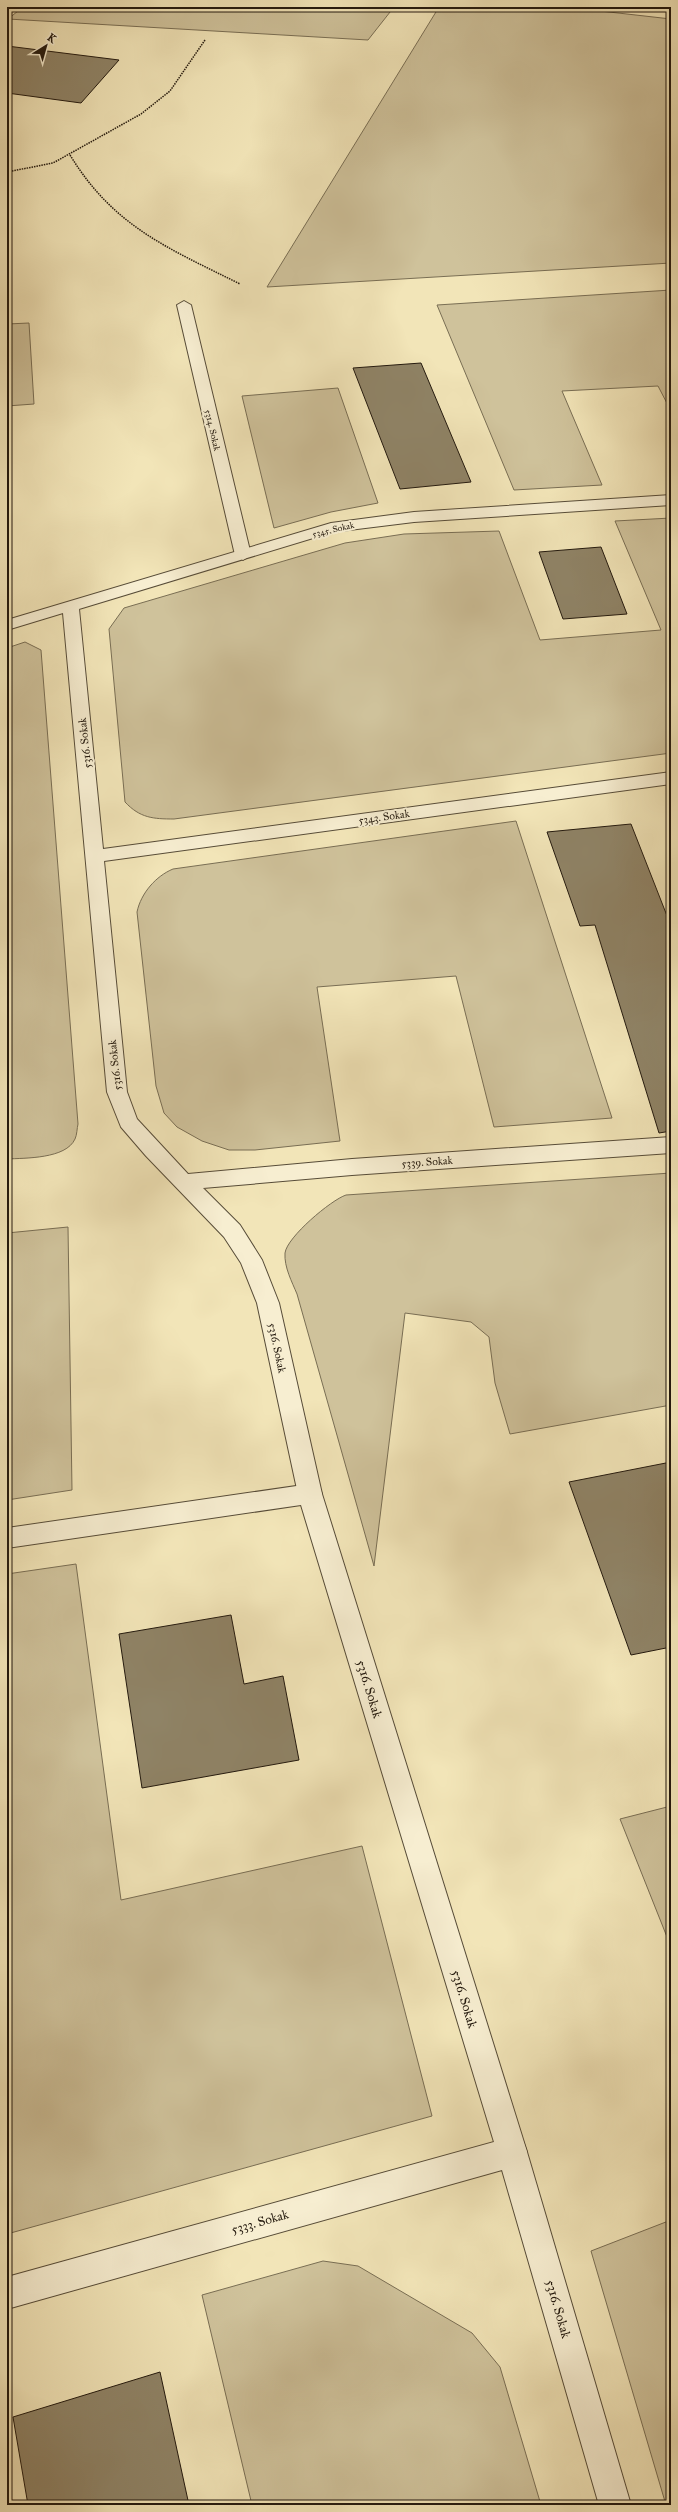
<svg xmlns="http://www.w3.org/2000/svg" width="678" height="2512" viewBox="0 0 678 2512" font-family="'IM FELL Great Primer',serif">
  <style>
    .green { fill: #cfc29b; stroke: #796e54 }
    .building { fill: #8f8366; stroke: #23190e }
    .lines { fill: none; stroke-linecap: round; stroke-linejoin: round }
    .service-casing { stroke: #574c38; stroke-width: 2 }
    .minor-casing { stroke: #574c38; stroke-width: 2 }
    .path { stroke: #23190e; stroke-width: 1.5; stroke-dasharray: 1.5 1; stroke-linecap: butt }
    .service { fill: #f7eed1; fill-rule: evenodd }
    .minor { fill: #f7eed1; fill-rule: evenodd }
    .labels { text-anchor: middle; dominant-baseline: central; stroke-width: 4; stroke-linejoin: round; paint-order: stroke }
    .far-street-label { font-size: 9px; fill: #23190e; stroke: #f7eed1 }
    .street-label { font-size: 11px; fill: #23190e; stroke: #f7eed1 }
    .near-street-label { font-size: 13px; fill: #23190e; stroke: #f7eed1 }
  </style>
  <rect width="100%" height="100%" fill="#f2e5b8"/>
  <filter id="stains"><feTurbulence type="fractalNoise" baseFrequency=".005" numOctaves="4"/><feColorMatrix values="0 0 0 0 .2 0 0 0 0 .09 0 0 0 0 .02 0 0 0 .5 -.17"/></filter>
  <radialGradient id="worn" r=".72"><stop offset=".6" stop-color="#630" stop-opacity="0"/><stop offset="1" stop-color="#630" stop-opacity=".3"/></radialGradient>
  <!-- green -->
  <path class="green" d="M 23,7 L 394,7 L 368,40 L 8,19 Z
    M 439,7 L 565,7 L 671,19 L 671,263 L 267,287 Z
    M 671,290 L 671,411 L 658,386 L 562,391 L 602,485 L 514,490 L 437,305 Z
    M 29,323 L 34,404 L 7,406 L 7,324 Z
    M 338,388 L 378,503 L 331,512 L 274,528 L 242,396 Z
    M 671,518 L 671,753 L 174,819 C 153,819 140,818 125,802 L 109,629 L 124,608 L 345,543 L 404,534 L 499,531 L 540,640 L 661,630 L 615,521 Z
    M 25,642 L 41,650 L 78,1124 C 77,1128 77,1135 75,1139 C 66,1159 25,1158 7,1159 L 7,648 Z
    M 516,821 L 612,1118 L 494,1127 L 456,976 L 317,987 L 340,1141 L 255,1150 L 229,1150 L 202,1141 L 177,1127 L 164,1113 L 156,1086 L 137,912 C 141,893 156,876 173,869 Z
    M 671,1173 L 671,1405 L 510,1434 L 495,1383 L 489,1337 L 471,1322 L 405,1313 L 374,1566 L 297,1294 C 292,1282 284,1267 285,1253 C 287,1237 331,1200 346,1195 Z
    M 68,1227 L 72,1490 L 7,1500 L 7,1233 Z
    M 76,1564 L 121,1900 L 362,1846 L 432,2116 L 7,2234 L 7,1574 Z
    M 671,1806 L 671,1947 L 620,1819 Z
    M 671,2220 L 671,2505 L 666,2505 L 591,2251 Z
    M 323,2261 L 358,2266 L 472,2333 L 500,2367 L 541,2505 L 252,2505 L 202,2295 Z"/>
  <!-- building -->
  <path class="building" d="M 7,46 L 119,60 L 81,103 L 7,93 Z
    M 421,363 L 471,482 L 400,489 L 353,368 Z
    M 601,547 L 627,614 L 563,619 L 539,552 Z
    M 631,824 L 671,926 L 671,1131 L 659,1133 L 595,925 L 580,926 L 547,832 Z
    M 671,1462 L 671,1647 L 631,1655 L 569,1482 Z
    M 231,1615 L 244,1684 L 283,1676 L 299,1760 L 142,1788 L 119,1634 Z
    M 160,2372 L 189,2505 L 28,2505 L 13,2417 Z"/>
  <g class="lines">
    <!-- service casing -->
    <g class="service-casing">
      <path id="service" d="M 184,301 L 191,305 L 251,555 L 243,560 L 235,555 L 177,305 Z
        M 310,1484 L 319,1487 L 322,1494 L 527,2152 L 523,2163 L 512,2167 L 501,2163 L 497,2152 L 301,1505 L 7,1548 L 7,1528 Z"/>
    </g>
    <!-- minor casing -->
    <g class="minor-casing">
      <path id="minor" d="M 671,495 L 671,505 L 414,522 L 333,532 L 79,609 L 103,849 L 671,772 L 671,784 L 104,861 L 127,1092 L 137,1119 L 188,1174 L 352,1159 L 671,1137 L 671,1153 L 352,1175 L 203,1188 L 240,1225 L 262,1260 L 279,1303 L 322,1494 L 319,1501 L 310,1504 L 301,1501 L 298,1494 L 257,1303 L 241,1263 L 224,1237 L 146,1156 L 121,1127 L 107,1092 L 63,613 L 7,630 L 7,620 L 331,523 L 414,512 Z
        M 512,2137 L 523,2141 L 527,2152 L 631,2505 L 599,2505 L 502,2170 L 7,2309 L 7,2277 Z"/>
    </g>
    <!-- path -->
    <path class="path" d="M 70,155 C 114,227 168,248 240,284
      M 7,172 L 53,163 L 141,114 L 170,91 L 205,40"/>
    <!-- service -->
    <use href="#service" class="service"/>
    <!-- minor -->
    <use href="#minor" class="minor"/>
  </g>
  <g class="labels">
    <!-- far-street labels -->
    <g class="far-street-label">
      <text transform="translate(213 430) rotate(77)">5314. Sokak</text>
      <text transform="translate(333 529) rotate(-13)">5345. Sokak</text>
    </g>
    <!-- street labels -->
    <g class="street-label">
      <text transform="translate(85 743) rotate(-96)">5316. Sokak</text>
      <text transform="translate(384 817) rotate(-8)">5343. Sokak</text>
      <text transform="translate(115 1065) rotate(-96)">5316. Sokak</text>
      <text transform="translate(427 1162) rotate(-4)">5339. Sokak</text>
      <text transform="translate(277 1348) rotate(78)">5316. Sokak</text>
    </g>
    <!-- near-street labels -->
    <g class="near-street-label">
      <text transform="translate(369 1689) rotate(73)">5316. Sokak</text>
      <text transform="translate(464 1999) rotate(73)">5316. Sokak</text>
      <text transform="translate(260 2222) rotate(-16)">5333. Sokak</text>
      <text transform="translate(558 2309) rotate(74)">5316. Sokak</text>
    </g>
  </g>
  <!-- margin -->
  <rect width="678" height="2512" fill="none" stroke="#f2e5b8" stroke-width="24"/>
  <rect x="8" y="8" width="662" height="2496" fill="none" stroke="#23190e" stroke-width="2"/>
  <rect x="12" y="12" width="654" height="2488" fill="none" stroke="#23190e"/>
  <!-- north arrow -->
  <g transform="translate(46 46) rotate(37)" stroke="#f7eed1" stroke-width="3" paint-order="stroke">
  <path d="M0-3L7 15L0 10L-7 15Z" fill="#23190e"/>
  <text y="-6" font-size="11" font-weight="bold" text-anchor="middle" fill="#23190e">K</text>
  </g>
  <rect width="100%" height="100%" filter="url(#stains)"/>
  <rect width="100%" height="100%" fill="url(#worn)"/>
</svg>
